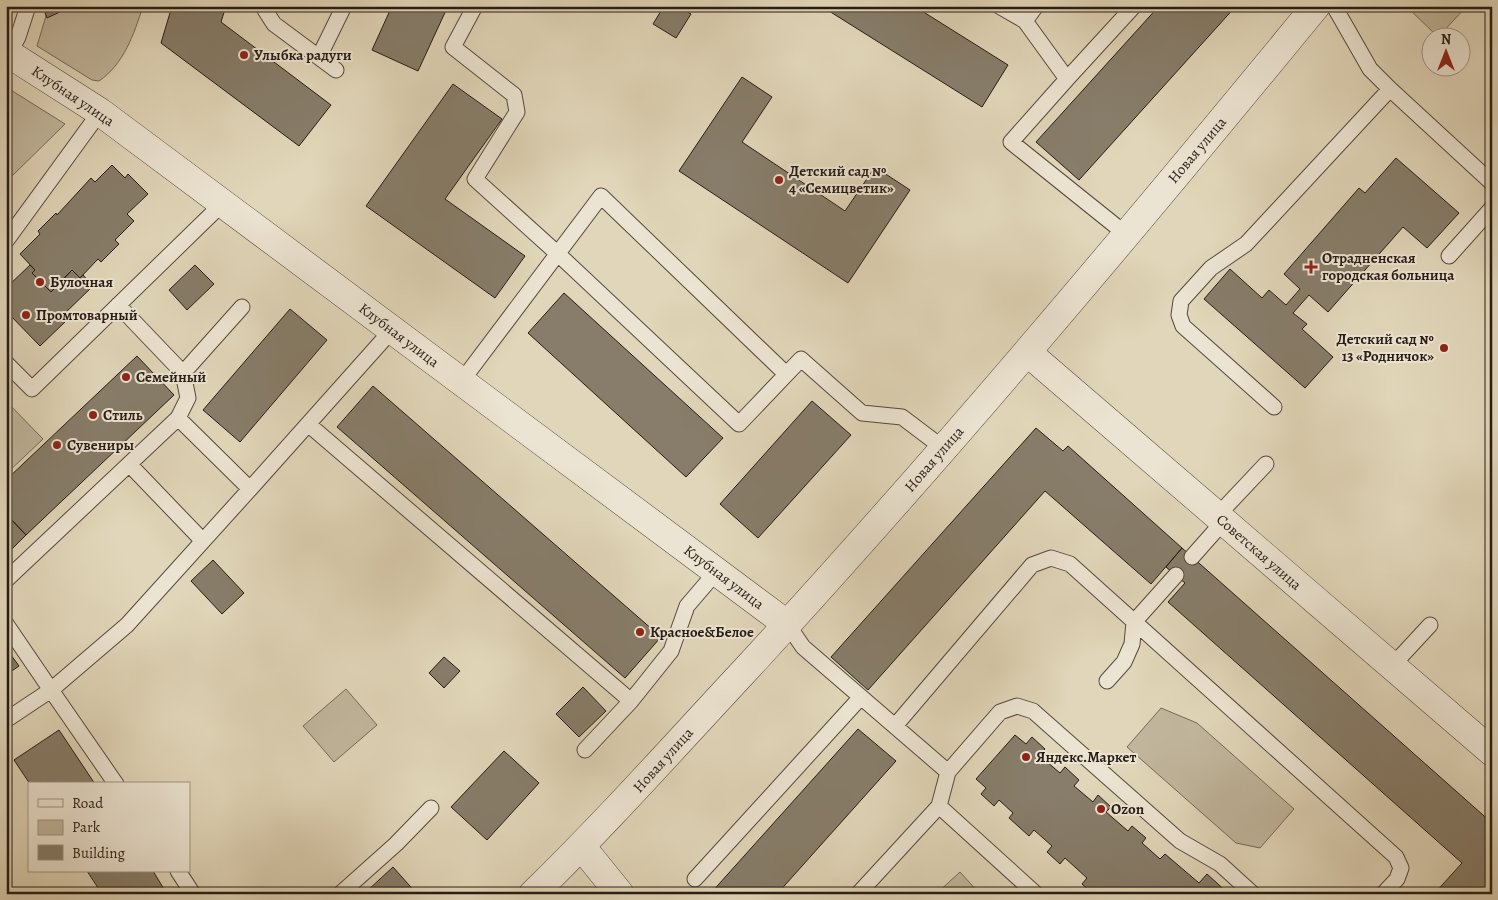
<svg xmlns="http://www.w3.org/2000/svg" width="1498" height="900" viewBox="0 0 1498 900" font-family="Alegreya,serif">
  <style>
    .green { fill: #c1b69d; stroke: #746959 }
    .building { fill: #877d6a; stroke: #261c15 }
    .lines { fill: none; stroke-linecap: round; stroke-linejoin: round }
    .lane-casing { stroke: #554a3e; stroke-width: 17 }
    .street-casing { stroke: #554a3e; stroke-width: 29 }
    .lane { stroke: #ece4d2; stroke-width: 15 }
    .street { stroke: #ece4d2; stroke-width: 28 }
    .poi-dot { fill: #8f2418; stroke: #ece4d2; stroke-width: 2 }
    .labels { text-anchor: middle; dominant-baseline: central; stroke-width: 4; stroke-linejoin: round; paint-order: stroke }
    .poi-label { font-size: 15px; font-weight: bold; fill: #261c15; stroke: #ece4d2; text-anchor: start }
    .street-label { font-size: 15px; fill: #261c15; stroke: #ece4d2 }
  </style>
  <rect width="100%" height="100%" fill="#e1d6b9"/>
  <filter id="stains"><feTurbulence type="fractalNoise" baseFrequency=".004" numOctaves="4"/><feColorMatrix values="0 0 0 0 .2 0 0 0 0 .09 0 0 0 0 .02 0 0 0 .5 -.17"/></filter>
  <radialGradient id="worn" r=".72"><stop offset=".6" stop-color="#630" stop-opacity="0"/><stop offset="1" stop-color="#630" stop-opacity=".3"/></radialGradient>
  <!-- green -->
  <path class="green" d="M 49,6 L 143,6 C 134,34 124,64 99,81 L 92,80 L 37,46 Z
    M 1406,6 L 1467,6 L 1438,37 Z
    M 6,87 L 65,124 L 6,182 Z
    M 6,401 L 43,439 L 6,474 Z
    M 346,689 L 377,725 L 334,762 L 303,726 Z
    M 1161,708 L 1197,723 L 1294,809 L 1260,848 L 1236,843 L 1127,747 Z
    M 960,872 L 980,894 L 936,894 Z"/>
  <!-- building -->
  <path class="building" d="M 58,6 L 60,6 L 62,11 L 47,18 L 45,13 Z
    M 172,6 L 226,6 L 221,22 L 331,105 L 299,146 L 161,43 Z
    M 392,6 L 448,6 L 418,71 L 372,50 Z
    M 664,6 L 678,6 L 691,14 L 676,38 L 653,24 Z
    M 821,6 L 914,6 L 1008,65 L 982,107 Z
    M 1159,6 L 1236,6 L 1079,180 L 1036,142 Z
    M 742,77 L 772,97 L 742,142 L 845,211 L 875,167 L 910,190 L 848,283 L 679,171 Z
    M 453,84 L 502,119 L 445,199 L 525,256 L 495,298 L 366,206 Z
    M 1396,158 L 1459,213 L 1427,248 L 1403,227 L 1328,312 L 1309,295 L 1293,313 L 1307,324 L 1302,329 L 1333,357 L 1305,388 L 1204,299 L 1230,269 L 1262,298 L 1269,290 L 1286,305 L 1300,289 L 1284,274 L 1359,188 L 1365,193 Z
    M 112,165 L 125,178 L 128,174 L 148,194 L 127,214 L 134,221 L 115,240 L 119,244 L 101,262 L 98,259 L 80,278 L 72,270 L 51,292 L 32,273 L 35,270 L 20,254 L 40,234 L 38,231 L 56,213 L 57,215 L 91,178 L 95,182 Z
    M 30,265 L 35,270 L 32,273 L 51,292 L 72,270 L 80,278 L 83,275 L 93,286 L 62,316 L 66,321 L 40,346 L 6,311 L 6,288 Z
    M 195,265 L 214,284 L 187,310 L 169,290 Z
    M 564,293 L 723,438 L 686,477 L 528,333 Z
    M 290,309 L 327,340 L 240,442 L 203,410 Z
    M 137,356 L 174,395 L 26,535 L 6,514 L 6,480 Z
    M 373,386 L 661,637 L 625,678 L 337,427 Z
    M 812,401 L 851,435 L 758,538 L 720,504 Z
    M 1036,428 L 1063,451 L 1068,446 L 1182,548 L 1151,584 L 1045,491 L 868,690 L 831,657 Z
    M 6,514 L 26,535 L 8,553 L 6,551 Z
    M 1182,548 L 1492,823 L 1492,894 L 1434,894 L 1462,863 L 1168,602 L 1185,583 L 1166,567 Z
    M 213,560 L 244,593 L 222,614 L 191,581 Z
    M 6,648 L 19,666 L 6,675 Z
    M 444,657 L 460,671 L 444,688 L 429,673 Z
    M 583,687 L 606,711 L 579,737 L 556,714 Z
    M 858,729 L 896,761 L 777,894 L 710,894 Z
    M 59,730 L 95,784 L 30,784 L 14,760 Z
    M 1015,735 L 1026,744 L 1032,737 L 1045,749 L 1039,755 L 1060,773 L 1065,767 L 1079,780 L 1074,786 L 1093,802 L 1098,795 L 1111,807 L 1106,812 L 1128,831 L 1132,826 L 1146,838 L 1142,843 L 1160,859 L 1165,854 L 1199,883 L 1207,874 L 1229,894 L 1107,894 L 1100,888 L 1093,894 L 1082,884 L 1087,878 L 1065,858 L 1060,864 L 1047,852 L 1052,846 L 1034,830 L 1029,836 L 1009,818 L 1013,813 L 999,800 L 994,806 L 981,794 L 986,788 L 976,779 Z
    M 504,751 L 539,783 L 487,840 L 451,807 Z
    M 393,867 L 417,894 L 364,894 L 367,891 Z
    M 87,871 L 153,871 L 167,894 L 102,894 Z"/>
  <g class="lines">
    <!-- lane casing -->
    <g class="lane-casing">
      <path id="lane" d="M 266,6 L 265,10 L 274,24 L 336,70
        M 475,6 L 453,47 L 514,95 L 517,112 L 475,179 L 558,254 L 739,424 L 801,359 L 862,413 L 902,417 L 943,448
        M 999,6 L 1025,21 L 1067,79 L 1011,142 L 1127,235
        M 1334,6 L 1370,69 L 1390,89 L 1492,183
        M 1025,21 L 1036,6
        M 9,54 L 18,37 L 28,6
        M 319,57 L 344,6
        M 1067,79 L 1134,6
        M 6,241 L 100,112
        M 1449,256 L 1492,208
        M 6,363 L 32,389 L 222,204
        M 183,373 L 242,307
        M 461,382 L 601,196 L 786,374
        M 1274,407 L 1183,326 L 1179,315 L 1181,301 L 1211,268 L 1246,244 L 1390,89
        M 178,418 L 250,489 L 392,330
        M 308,424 L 631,701 L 585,750
        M 129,464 L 203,541
        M 1217,516 L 1266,464
        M 1192,557 L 1223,522
        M 6,580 L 178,418 L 188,398 L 183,373 L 118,305
        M 6,624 L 51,690 L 6,720
        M 788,625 L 803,647 L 948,772
        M 1392,666 L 1430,625
        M 1107,681 L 1124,662 L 1132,644 L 1134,622 L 1176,575
        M 631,701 L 671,651 L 687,606 L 717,571
        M 895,726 L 1032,565 L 1051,558 L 1070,564 L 1396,857 L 1401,868 L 1397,879 L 1383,894
        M 116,784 L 51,690 L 127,625 L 250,489
        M 939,806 L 1036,894
        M 178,871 L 193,894
        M 695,879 L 861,697
        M 340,894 L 396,844 L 431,808
        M 858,894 L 939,806 L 948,772 L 1000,712 L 1017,706 L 1033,711 L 1180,841 L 1220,864 L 1253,894"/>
    </g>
    <!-- street casing -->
    <g class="street-casing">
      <path id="street" d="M 6,52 L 100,112 L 788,625
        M 1027,352 L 1492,752
        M 582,847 L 620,894
        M 533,894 C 609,820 678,742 750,665 C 946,452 1132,230 1316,6"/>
    </g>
    <!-- lane -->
    <use href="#lane" class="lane"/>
    <!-- street -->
    <use href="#street" class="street"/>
  </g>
  <!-- markers -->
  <g class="poi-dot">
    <circle cx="244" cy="55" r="5"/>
    <circle cx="779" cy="180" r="5"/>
    <path d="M1308.5 259.5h5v5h5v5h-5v5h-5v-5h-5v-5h5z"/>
    <circle cx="40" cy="282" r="5"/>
    <circle cx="26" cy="315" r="5"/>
    <circle cx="1444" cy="348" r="5"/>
    <circle cx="126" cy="377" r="5"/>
    <circle cx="93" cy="415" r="5"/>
    <circle cx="57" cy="445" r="5"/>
    <circle cx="640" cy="632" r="5"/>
    <circle cx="1026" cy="757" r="5"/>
    <circle cx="1101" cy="809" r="5"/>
  </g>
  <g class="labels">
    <!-- poi labels -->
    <g class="poi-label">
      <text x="254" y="55">Улыбка радуги</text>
      <text x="789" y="171">Детский сад №<tspan x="789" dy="17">4 «Семицветик»</tspan></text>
      <text x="1322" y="258">Отрадненская<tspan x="1322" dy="17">городская больница</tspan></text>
      <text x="50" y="282">Булочная</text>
      <text x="36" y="315">Промтоварный</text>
      <text x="1434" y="339" text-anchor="end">Детский сад №<tspan x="1434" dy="17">13 «Родничок»</tspan></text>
      <text x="136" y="377">Семейный</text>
      <text x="103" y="415">Стиль</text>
      <text x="67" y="445">Сувениры</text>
      <text x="650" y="632">Красное&amp;Белое</text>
      <text x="1036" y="757">Яндекс.Маркет</text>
      <text x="1111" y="809">Ozon</text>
    </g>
    <!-- street labels -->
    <g class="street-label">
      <text transform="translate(73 96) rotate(34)">Клубная улица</text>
      <text transform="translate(1197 150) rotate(-50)">Новая улица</text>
      <text transform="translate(399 335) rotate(37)">Клубная улица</text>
      <text transform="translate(934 459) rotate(-49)">Новая улица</text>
      <text transform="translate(1259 552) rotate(41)">Советская улица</text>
      <text transform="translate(724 577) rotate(37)">Клубная улица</text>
      <text transform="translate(663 760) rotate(-48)">Новая улица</text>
    </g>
  </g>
  <!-- margin -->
  <rect width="1498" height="900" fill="none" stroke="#e1d6b9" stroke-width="25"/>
  <rect x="8" y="8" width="1483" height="885" fill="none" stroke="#261c15" stroke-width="2.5"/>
  <rect x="12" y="12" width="1473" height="875" fill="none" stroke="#261c15"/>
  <!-- legend -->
  <rect x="28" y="782" width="162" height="90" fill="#ece4d2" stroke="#9d9486"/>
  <rect x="38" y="799" width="25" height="8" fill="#ece4d2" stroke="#9d9486"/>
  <text x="72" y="808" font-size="15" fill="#261c15">Road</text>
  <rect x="38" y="820" width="25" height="15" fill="#c1b69d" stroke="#9d9486"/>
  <text x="72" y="832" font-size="15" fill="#261c15">Park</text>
  <rect x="38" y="845" width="25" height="15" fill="#877d6a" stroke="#9d9486"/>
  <text x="72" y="858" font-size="15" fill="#261c15">Building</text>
  <!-- north arrow -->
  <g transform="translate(1446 52)"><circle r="24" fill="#ece4d2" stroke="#9d9486"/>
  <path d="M0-4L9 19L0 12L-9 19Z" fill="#8f2418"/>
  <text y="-8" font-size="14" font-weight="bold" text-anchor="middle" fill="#261c15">N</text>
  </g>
  <rect width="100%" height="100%" filter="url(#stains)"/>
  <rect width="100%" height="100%" fill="url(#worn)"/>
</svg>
